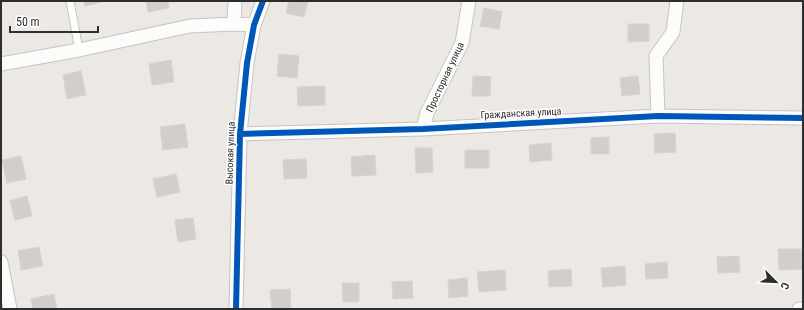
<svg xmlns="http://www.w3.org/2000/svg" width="804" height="310" viewBox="0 0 804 310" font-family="'Roboto Condensed',sans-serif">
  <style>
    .building { fill: #d1cecb; stroke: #d7d4d0 }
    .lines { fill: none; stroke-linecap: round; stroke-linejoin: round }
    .lane-casing { stroke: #c5c4c5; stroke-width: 9 }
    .street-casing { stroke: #c5c4c5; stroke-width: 15 }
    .lane { stroke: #fcfcfb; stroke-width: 7 }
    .street { stroke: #fcfcfb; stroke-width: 13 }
    .cycleway-casing { stroke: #fff; stroke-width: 8 }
    .cycleway { stroke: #0057b8; stroke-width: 6 }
    .labels { text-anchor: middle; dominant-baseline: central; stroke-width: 3; stroke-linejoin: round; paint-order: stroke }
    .street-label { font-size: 10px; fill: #2e2e2e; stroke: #fff }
  </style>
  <rect width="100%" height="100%" fill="#ece8e4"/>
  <!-- building -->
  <path class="building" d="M 84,1 L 101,1 L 102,2 L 85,6 Z
    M 146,1 L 168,1 L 169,8 L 148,12 Z
    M 289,1 L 308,1 L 304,17 L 286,13 Z
    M 484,8 L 502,12 L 499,29 L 480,26 Z
    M 628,24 L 649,24 L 649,41 L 628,42 Z
    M 279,54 L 299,56 L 297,78 L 277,76 Z
    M 171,60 L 174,82 L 152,85 L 149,64 Z
    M 81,71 L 86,95 L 67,99 L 63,75 Z
    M 473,76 L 491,77 L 490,96 L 472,96 Z
    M 638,76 L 640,94 L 622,96 L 620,78 Z
    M 325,86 L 325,105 L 298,106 L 297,87 Z
    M 185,124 L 188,147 L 163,150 L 160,127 Z
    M 675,133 L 676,152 L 655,153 L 654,134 Z
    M 609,137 L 609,154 L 591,154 L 591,138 Z
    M 551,143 L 552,160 L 530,162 L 529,145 Z
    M 415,148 L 432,148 L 433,172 L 416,173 Z
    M 465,150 L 489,150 L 489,168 L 465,168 Z
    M 375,155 L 376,175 L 352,176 L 351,157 Z
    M 21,156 L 26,179 L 7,183 L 2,160 Z
    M 306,159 L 307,178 L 284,179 L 283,160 Z
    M 176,174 L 180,192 L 157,197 L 153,179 Z
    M 27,196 L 32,216 L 15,220 L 10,201 Z
    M 193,218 L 196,239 L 178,242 L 175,220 Z
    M 39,247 L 43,266 L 21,270 L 18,251 Z
    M 778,249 L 801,249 L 802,269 L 779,270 Z
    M 739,256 L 740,272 L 718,273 L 717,257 Z
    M 667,262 L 668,278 L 646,279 L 645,264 Z
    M 625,266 L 626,285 L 603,287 L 601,268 Z
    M 571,269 L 572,286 L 549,287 L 548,271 Z
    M 505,270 L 506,290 L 479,292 L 477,272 Z
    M 467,278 L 468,296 L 449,298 L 448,280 Z
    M 412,281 L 413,298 L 393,299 L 392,282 Z
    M 342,283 L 359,283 L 359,302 L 343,302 Z
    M 290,289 L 291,308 L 272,309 L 270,290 Z
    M 54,294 L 57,309 L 33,309 L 31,299 Z"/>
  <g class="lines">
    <!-- lane casing -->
    <g class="lane-casing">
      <path id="lane" d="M 70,1 L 79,50"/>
    </g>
    <!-- street casing -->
    <g class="street-casing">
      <path id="street" d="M 234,24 L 235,1
        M 1,64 L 79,50 L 190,26 L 234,24 L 254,25
        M 658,116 L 656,56 L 673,32 L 677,1
        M 423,129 L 427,113 L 462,43 L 469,1
        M 240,134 L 423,129 L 658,116 L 803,118
        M 1,262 L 10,309
        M 236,309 L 240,134 L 247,63 L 254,25 L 263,1
        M 799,309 L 803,309"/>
    </g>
    <!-- lane -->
    <use href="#lane" class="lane"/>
    <!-- street -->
    <use href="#street" class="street"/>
    <!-- cycleway casing -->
    <g class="cycleway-casing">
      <path id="cycleway" d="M 240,134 L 423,129 L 658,116 L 803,118
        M 236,309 L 240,134 L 247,63 L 254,25 L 263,1"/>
    </g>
    <!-- cycleway -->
    <use href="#cycleway" class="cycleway"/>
  </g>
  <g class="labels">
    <!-- street labels -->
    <g class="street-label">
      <text transform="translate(445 77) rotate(-65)">Просторная улица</text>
      <text transform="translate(521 113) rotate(-3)">Гражданская улица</text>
      <text transform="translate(230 153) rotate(-88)">Высокая улица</text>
    </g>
  </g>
  <!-- border -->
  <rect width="804" height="310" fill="none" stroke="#2e2e2e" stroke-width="4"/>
  <!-- north arrow -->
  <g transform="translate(776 282) rotate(114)" stroke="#ffffff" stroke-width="3" paint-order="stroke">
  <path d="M0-3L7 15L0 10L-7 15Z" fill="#2e2e2e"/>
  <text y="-6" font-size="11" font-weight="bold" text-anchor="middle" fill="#2e2e2e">С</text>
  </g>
  <!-- scale -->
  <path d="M10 26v6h88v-6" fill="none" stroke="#2e2e2e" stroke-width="2"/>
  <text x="16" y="26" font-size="12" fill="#2e2e2e" stroke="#ffffff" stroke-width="3" paint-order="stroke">50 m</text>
</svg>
